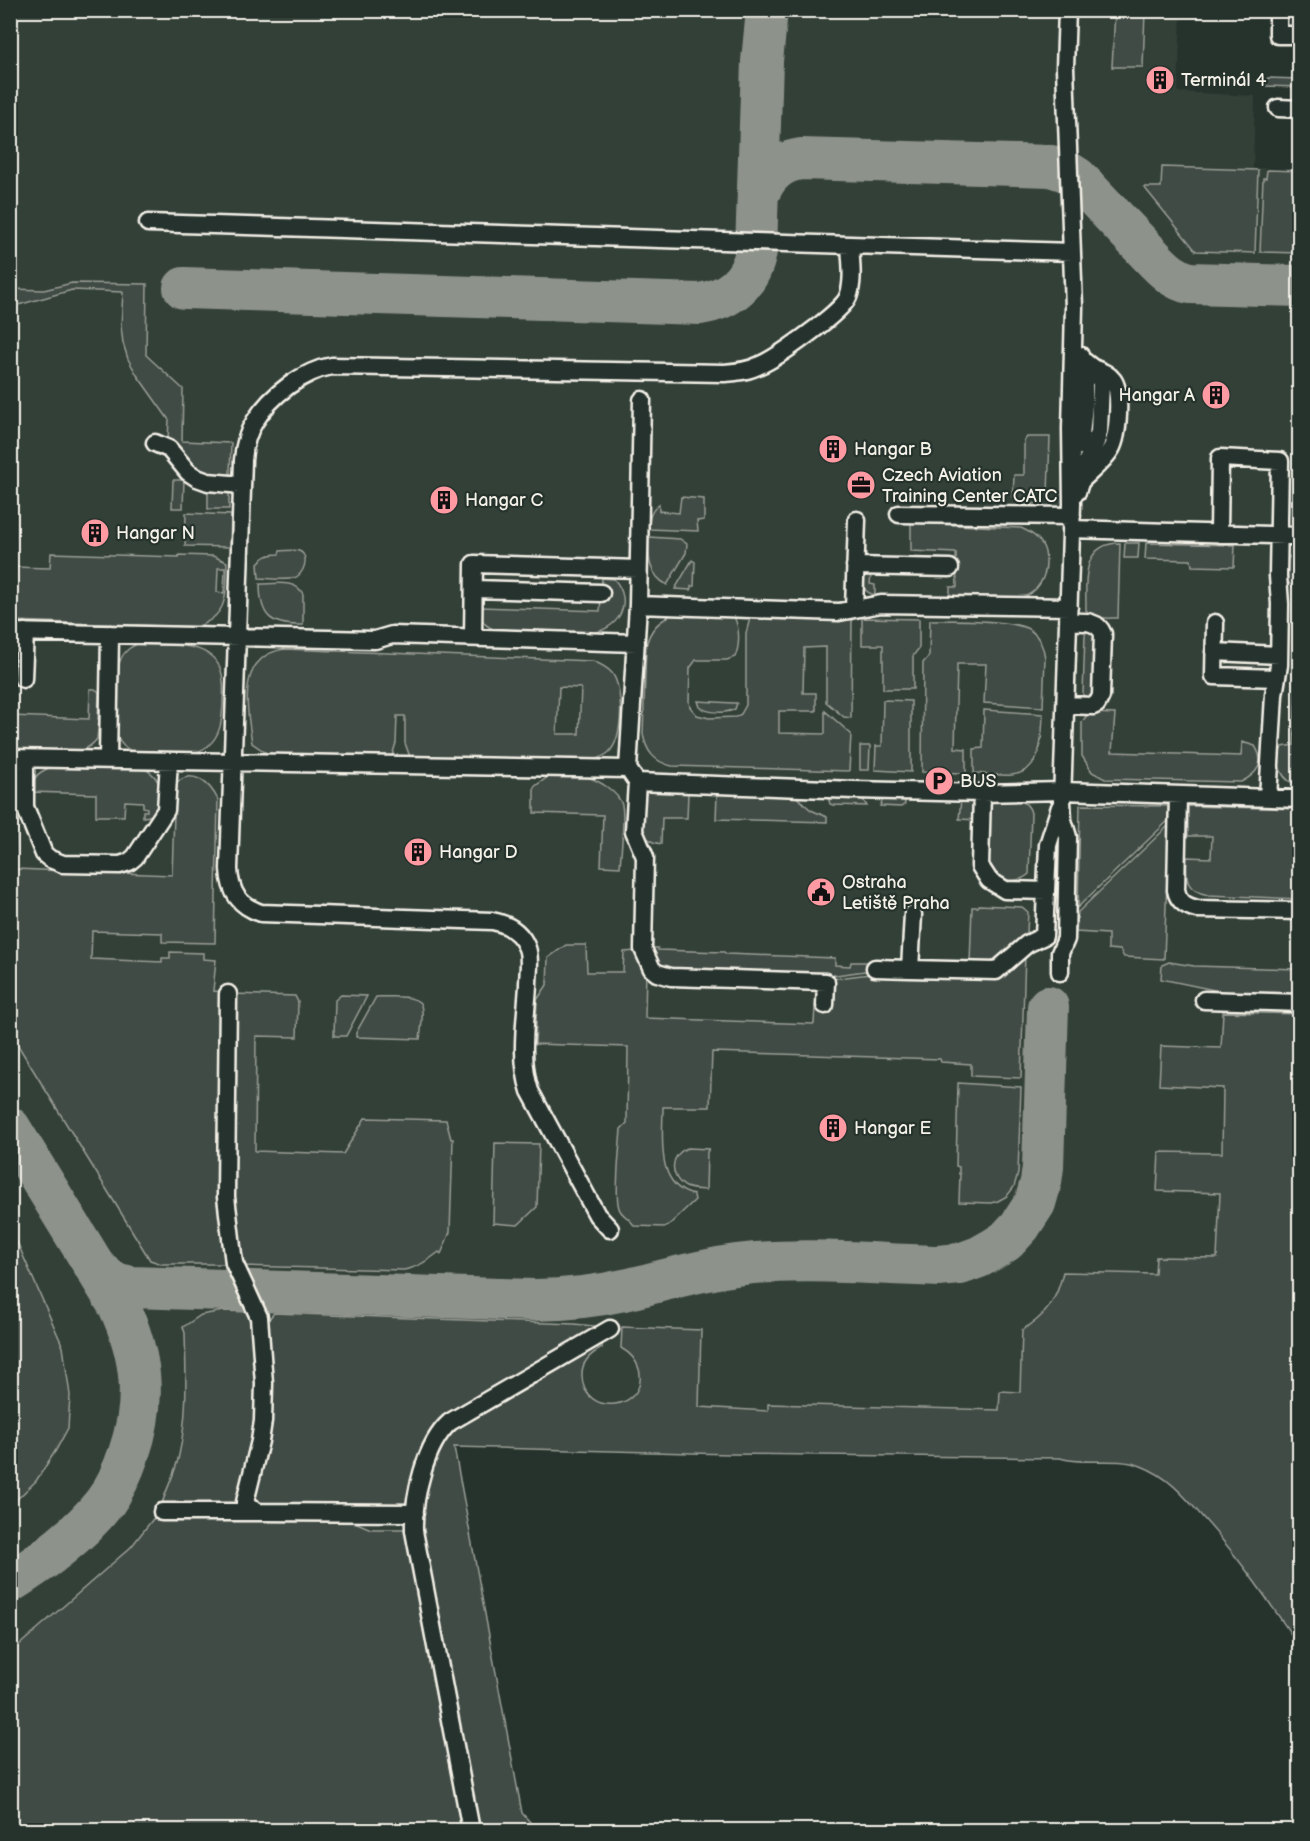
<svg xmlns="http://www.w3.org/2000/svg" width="1310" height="1841" viewBox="0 0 1310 1841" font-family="'Balsamiq Sans',sans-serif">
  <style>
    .built { fill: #333f39 }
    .green { fill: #414b45; stroke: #9a9e96; stroke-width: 1.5; fill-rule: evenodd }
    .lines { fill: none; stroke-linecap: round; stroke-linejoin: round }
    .taxiway { stroke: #8d928a; stroke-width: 42 }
    .minor-casing { stroke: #f4f1e8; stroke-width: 21 }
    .minor { stroke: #26332d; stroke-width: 16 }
    .labels { text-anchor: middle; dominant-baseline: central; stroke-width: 4.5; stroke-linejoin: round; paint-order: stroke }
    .poi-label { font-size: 18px; fill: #f4f1e8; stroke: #26332d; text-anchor: start }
  </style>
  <rect width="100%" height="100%" fill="#26332d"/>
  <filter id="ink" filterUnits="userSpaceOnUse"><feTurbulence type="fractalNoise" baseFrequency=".0167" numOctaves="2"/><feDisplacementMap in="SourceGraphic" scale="12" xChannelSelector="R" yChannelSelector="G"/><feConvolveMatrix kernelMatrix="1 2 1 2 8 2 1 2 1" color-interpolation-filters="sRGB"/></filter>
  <g filter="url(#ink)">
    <!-- built -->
    <path class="built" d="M 11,11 L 1181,11 L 1178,92 L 1255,96 L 1253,168 L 1258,170 L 1260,168 L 1299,171 L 1299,1374 L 731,1454 L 454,1447 L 522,1813 L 537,1830 L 11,1830 Z"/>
    <!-- green -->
    <path class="green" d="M 1115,11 L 1145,11 L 1143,67 L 1112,67 Z
      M 1268,78 L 1299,79 L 1299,87 L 1264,86 L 1264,81 Z
      M 1162,167 L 1258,170 L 1255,253 L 1196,251 L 1144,187 L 1161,187 Z
      M 1267,170 L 1299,171 L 1299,253 L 1260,252 L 1263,178 L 1266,178 Z
      M 72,283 L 147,284 L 146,355 L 183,389 L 182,441 L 231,443 L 230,475 C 203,488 182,457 168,439 L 169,420 L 137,375 L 128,359 L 123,343 L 121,326 L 123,292 L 72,290 L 11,307 L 11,289 L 44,290 Z
      M 1027,437 L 1050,437 L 1048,494 C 1039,506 1024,509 1013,497 L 1014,475 L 1024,475 L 1024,441 Z
      M 173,480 L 184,480 L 183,508 L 172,508 Z
      M 211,489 L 229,492 L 229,509 L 208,509 L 208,493 Z
      M 681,497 L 704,499 L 704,520 L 697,521 L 698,531 L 649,529 C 649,518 650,512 659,504 L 659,511 L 679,513 Z
      M 186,513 L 231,515 L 230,547 L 185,546 Z
      M 911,523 L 1021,528 C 1036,535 1045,542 1046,559 C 1047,576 1038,594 1020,598 C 1014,600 1007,599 1001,599 C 984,599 967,599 950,599 L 950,587 L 957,587 L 956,553 L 911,551 Z
      M 649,537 L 680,539 L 687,544 L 686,553 L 667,585 C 648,574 648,558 649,537 Z
      M 1120,543 L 1118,618 C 1106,618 1094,620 1086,610 C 1086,582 1081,543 1120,543 Z
      M 1125,543 L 1139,543 L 1138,558 L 1124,558 Z
      M 1146,543 L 1235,545 L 1234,567 L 1192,566 L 1191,560 L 1145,559 Z
      M 1299,548 L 1299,587 L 1293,587 L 1285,579 C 1284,565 1287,556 1299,548 Z
      M 280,551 C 285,551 294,549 299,551 C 311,556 303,576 294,578 C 284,581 270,578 259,578 L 258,563 C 265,556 269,554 279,554 Z
      M 51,553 L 179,557 L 179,555 L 213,556 L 227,562 C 226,593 230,615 196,627 L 11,621 L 11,567 L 50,568 ZM 218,568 L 225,568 L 224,593 L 217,592 Z
      M 692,560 L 695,562 L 694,586 L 691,586 L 691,590 L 675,589 Z
      M 871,573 L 870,584 L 875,585 L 875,595 C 866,593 862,587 863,578 Z
      M 602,578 L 614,579 C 635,603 618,631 589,633 L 498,631 C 484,626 481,622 480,607 L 600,611 Z
      M 260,584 C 274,584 296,579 303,594 L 303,625 C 270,626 260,616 260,584 Z
      M 673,614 L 734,617 C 740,628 740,645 735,657 L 727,660 L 696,660 L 690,668 L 689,702 L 690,707 L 697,715 L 709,718 L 736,717 L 741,714 L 746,705 L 746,633 L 750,618 L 852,620 L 851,718 L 844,717 L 826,702 L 826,647 L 804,648 L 803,693 L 816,693 L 816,711 L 779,711 L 779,733 L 825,734 L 825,711 L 851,734 L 849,771 L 672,766 C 654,762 646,751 643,734 L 646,646 C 650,629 658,622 673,614 Z
      M 862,618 L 919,619 L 919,648 L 913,656 L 913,689 L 883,689 L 883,645 L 862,645 Z
      M 930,620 C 952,620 1013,619 1030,630 C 1039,636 1044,648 1045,658 L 1043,707 L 984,703 L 986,664 L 957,664 L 955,748 L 966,749 L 966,773 L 922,772 L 923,663 L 929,656 Z
      M 1087,630 L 1094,634 L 1092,694 L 1090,698 L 1085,698 L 1083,694 L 1085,635 Z
      M 137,644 C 168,646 220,638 223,681 C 224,689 223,697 223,704 C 222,720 221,735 208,746 C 205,748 200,751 196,752 C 185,756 137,755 128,749 C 122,746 119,741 117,736 L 118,669 C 120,657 125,649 137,644 Z
      M 284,649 L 593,661 C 600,664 607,667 612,673 C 624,689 624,740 608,753 C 601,759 590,761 582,763 L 410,757 L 405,743 L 405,716 L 397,716 L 396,743 L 392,756 L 281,756 L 268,754 L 252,743 C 247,708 236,657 284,649 ZM 559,687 L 581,688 L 579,734 L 557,734 Z
      M 90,689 L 95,689 L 99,692 L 98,719 L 99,719 L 97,739 C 93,744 89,748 82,750 C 67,754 28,750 11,749 L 11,716 L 89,719 Z
      M 1296,691 L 1299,691 L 1299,784 C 1281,783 1274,761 1282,747 L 1294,745 Z
      M 883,700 L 911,701 L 911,772 L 875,770 L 876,746 L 882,746 Z
      M 698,701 L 733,703 L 737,703 L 735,709 C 726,714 708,713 700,707 Z
      M 984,710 L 1043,714 C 1042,736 1043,771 1012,775 C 1000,776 986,774 974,773 L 974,749 L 983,748 Z
      M 1092,713 L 1115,714 L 1112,752 L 1241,756 L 1242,742 L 1255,746 C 1266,763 1257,774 1241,782 L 1105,779 L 1092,772 L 1082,756 L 1082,722 L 1087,715 Z
      M 860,746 L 870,746 L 869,770 L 860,770 Z
      M 54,766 L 144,769 C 166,777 169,816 143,817 L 143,811 L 147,811 L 147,808 L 143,807 L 143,802 L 125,801 L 124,816 L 96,816 L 96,794 L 30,792 C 34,775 38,772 54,766 Z
      M 10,775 L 16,780 L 17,791 L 15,869 L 172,875 L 175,784 C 192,767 210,783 218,800 L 215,943 L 162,942 L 162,933 L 92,931 L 91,959 L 162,962 L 162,958 L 170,958 L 170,952 L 203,953 L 203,959 L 216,960 L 213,991 L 225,992 L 227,1264 L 162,1264 L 150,1260 L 11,1034 Z
      M 548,777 C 560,777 575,775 586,777 C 599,780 618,792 622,805 C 625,821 621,850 620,867 L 601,866 L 603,815 L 534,813 L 534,787 Z
      M 649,789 L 683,789 L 688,793 L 687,818 L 662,818 L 661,844 L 653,842 L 646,837 L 642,830 L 644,797 Z
      M 720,791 L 792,793 L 811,810 L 827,817 L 827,822 L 716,819 L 717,794 Z
      M 860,795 L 867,806 L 833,805 L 830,804 L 828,797 Z
      M 885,795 L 904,798 L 905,804 L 901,807 L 880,806 Z
      M 961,799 L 976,801 L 978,820 L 959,819 Z
      M 988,800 C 1004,800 1027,794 1031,813 L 1029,874 C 1018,884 998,882 991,868 C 987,861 990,857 984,851 Z
      M 1080,805 L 1170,806 L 1170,819 L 1078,907 Z
      M 1188,806 L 1299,809 L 1299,899 L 1208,895 C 1184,890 1186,878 1187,857 L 1211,858 L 1212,836 L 1188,836 Z
      M 1169,825 L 1164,959 L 1124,957 L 1120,950 L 1108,949 L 1108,934 L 1076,932 L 1078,912 Z
      M 979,905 L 1022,907 L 1028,912 L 1027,932 L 995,963 L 970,963 L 972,907 L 978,907 Z
      M 566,945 L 586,945 L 587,972 L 623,972 L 624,952 L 636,951 L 646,968 L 645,1018 L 814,1024 L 815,1006 L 829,1007 L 830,979 L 878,973 L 1000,976 L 1025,954 L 1021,1078 L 971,1076 L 971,1064 L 941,1062 L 940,1059 L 712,1052 L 710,1107 L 663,1107 C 663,1138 655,1186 694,1195 L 695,1200 L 671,1223 L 665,1227 L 634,1226 C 631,1218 621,1216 619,1208 C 614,1195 620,1146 621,1129 L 627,1123 L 628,1047 L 535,1044 L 537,1000 L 547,985 L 548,958 Z
      M 653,948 L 658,948 L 658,950 L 724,952 L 727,954 L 835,958 L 835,965 L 850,966 L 851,962 L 872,962 L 872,970 L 829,976 L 677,972 C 664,967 653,964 653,948 Z
      M 1169,962 L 1194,966 L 1299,969 L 1299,996 L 1224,992 L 1161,979 L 1162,965 Z
      M 233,994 L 295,996 L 298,1002 L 297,1037 L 256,1036 L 255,1151 L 343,1154 L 365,1118 L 446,1120 L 451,1139 L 453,1139 L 450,1232 L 441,1254 L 439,1252 C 429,1260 417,1268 404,1270 L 239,1266 L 230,1195 Z
      M 341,995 L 367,996 L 346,1036 L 334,1036 L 335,1000 Z
      M 376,997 C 386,997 417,994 421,1005 C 424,1014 421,1030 420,1039 L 356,1037 L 356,1033 Z
      M 1223,1012 L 1299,1014 L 1299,1646 C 1270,1603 1241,1560 1206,1521 C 1186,1498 1170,1477 1141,1466 C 1114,1456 1086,1466 1060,1458 L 731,1454 L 454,1447 L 522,1813 L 537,1830 L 477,1830 L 421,1531 L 422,1495 L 444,1434 L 603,1338 L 602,1348 C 590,1354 581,1362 582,1376 C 583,1419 650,1410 639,1369 C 636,1359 630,1353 621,1348 L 622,1327 L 701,1330 L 699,1407 L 768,1411 L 768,1404 L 999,1410 L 1000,1391 L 1020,1392 L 1022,1330 C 1047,1316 1057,1299 1063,1272 L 1155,1274 L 1156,1257 L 1217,1258 L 1220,1193 L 1157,1191 L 1159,1152 L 1222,1153 L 1223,1088 L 1159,1085 L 1161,1046 L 1221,1048 Z
      M 958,1083 L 1021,1087 L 1018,1173 L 1014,1187 L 1007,1196 L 998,1201 L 991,1203 L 959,1202 L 960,1174 L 959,1174 L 959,1167 L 956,1166 Z
      M 495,1143 L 539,1144 L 537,1207 L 518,1225 L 493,1223 Z
      M 688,1148 L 709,1149 L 707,1152 L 706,1190 C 699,1189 692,1190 686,1187 C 669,1178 669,1154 688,1148 Z
      M 11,1228 L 63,1347 L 70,1395 L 68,1428 L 56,1450 L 36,1481 L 11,1505 Z
      M 223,1311 L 250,1312 L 261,1397 L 240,1501 L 235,1508 L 169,1507 L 162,1504 C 167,1487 176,1471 179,1455 C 188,1415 186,1374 185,1333 L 183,1327 L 201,1315 Z
      M 274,1313 L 574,1324 L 604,1327 L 459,1412 L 456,1408 C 415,1433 416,1467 407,1510 L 263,1505 L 253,1498 L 266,1327 L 268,1320 Z
      M 156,1515 L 335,1518 L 357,1523 L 371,1529 L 409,1529 L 466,1830 L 11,1830 L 10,1653 L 131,1547 Z"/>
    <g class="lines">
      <!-- taxiway -->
      <path class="taxiway" d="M 758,195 C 766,175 779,162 801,159 L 1051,166 L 1066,171 L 1077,178 L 1157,262 C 1167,272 1176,280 1190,283 L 1300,286
        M 184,288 L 700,304 C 731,299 751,281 756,251 L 762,61 L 767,10
        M 10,1128 L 119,1306 C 142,1356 147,1401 129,1453 C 123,1471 116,1487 105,1502 C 81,1533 43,1562 10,1582
        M 98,1271 L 114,1283 L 132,1287 L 534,1300 C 566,1300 598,1296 629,1289 C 665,1280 700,1270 736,1265 C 803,1257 871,1264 938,1266 L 960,1264 L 979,1257 L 995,1248 L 1006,1241 L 1020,1226 L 1035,1203 L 1041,1182 L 1043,1167 L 1048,1007"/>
      <!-- minor casing -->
      <g class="minor-casing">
        <path id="minor" d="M 1278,10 L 1278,35 L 1300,35
          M 1278,108 L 1300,109
          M 148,223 L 1072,252
          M 1080,355 L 1084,378 L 1084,405 L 1080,446
          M 642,400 L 638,605 L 628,769 L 637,782 L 634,831 L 645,857 L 643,949 L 652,969 L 657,973 L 671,977 L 826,982 L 825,1005
          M 155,443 L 169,449 L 188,472 L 197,478 L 208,482 L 242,485
          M 1082,480 C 1092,470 1104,461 1111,449 C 1118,437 1122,392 1113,380 C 1108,373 1100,371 1093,368
          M 1077,492 L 1088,458 L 1096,442 L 1099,432 L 1101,383 L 1093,368 L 1080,358
          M 899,514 L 1072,516
          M 1071,529 L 1300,536
          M 1219,534 L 1220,458 L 1280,461 L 1278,576 L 1280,604 L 1279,665 L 1274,695 L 1268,798
          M 855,566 L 950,568
          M 474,589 L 601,593
          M 638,605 L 839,612 L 881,604 L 1069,607
          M 854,609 L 857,520
          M 1215,623 L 1214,676 L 1277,678
          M 10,632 L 375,640 L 392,635 L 636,643
          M 473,637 L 474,564 L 638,569
          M 1214,652 L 1279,655
          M 23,679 L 25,632
          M 1066,705 L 1093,706 L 1097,704 L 1101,696 L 1103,634 C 1097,619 1082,622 1068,622
          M 10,758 L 628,769
          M 25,759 L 25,807 L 44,854 L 50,859 L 63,864 L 120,865 L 129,862 L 135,857 L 166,810 L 169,761
          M 108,759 L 110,634
          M 637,782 L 854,790 L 982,793 L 1063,791 L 1300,799
          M 982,793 L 980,866 L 989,880 L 1005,890 L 1046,891 L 1048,845 L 1060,807
          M 1178,795 L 1176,890 C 1178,901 1185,906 1197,909 L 1300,911
          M 913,914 L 910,969 L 996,971 L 1027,944 L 1044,936 L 1046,891
          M 875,968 L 910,969
          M 1060,972 L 1060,953 L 1066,939 L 1068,837 L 1063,820 L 1062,801 L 1072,504 L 1071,429 L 1074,307 L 1065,68 L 1067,10
          M 228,994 L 226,1197 L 234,1263 L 259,1317 L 264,1383 L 263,1421 L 260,1441 L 245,1502 L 250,1508 L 259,1512 L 415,1513
          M 1204,1000 L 1300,1003
          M 610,1229 L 597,1215 L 530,1091 C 519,1058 526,1020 528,985 C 528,973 531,959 527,948 C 521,932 508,924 492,921 L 261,913 C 239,906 230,892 229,869 L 243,460 C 244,446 247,433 255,421 C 271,395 303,371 332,366 L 724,373 C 736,372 749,371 760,365 C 777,358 842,312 848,297 C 854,282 851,262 850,246
          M 162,1512 L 259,1512
          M 471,1830 L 414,1531 C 413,1498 425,1444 450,1422 L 610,1329"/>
      </g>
      <!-- minor -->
      <use href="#minor" class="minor"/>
    </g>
  </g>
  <!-- icons -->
  <defs>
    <g id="building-disc" transform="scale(1.5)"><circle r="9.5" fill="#ff9aa2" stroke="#26332d"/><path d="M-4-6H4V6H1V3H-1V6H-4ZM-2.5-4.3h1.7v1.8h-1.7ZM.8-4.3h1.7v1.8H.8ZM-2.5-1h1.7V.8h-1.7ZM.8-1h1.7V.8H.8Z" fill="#111"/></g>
    <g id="office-disc" transform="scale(1.5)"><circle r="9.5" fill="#ff9aa2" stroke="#26332d"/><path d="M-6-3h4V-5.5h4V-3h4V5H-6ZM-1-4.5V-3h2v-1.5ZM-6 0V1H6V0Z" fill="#111"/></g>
    <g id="parking-disc" transform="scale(1.5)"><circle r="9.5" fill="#ff9aa2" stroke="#26332d"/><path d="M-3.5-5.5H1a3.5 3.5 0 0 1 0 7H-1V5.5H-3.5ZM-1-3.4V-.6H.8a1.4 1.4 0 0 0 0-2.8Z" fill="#111"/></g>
    <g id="civic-disc" transform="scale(1.5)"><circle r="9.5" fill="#ff9aa2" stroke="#26332d"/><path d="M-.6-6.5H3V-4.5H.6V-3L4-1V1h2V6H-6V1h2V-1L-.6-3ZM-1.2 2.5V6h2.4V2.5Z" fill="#111"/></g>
  </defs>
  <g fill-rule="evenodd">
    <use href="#building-disc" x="1160" y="80"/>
    <use href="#building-disc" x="1216" y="395"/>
    <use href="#building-disc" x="833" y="449"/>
    <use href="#office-disc" x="861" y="485"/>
    <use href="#building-disc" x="444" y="500"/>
    <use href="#building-disc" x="95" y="533"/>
    <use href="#parking-disc" x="939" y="781"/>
    <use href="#building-disc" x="418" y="852"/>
    <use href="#civic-disc" x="821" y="892"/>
    <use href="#building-disc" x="833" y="1128"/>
  </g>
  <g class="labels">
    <!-- poi labels -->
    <g class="poi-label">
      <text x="1181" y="80">Terminál 4</text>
      <text x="1195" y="395" text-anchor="end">Hangar A</text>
      <text x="854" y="449">Hangar B</text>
      <text x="882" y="475">Czech Aviation<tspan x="882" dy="21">Training Center CATC</tspan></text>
      <text x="465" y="500">Hangar C</text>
      <text x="116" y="533">Hangar N</text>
      <text x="960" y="781">BUS</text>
      <text x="439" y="852">Hangar D</text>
      <text x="842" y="882">Ostraha<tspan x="842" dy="21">Letiště Praha</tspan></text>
      <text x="854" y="1128">Hangar E</text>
    </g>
  </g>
  <!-- margin -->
  <rect width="1310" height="1841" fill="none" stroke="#26332d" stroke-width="36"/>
  <rect x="18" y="18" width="1274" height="1805" fill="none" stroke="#f4f1e8" stroke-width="2" filter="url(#ink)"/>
</svg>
